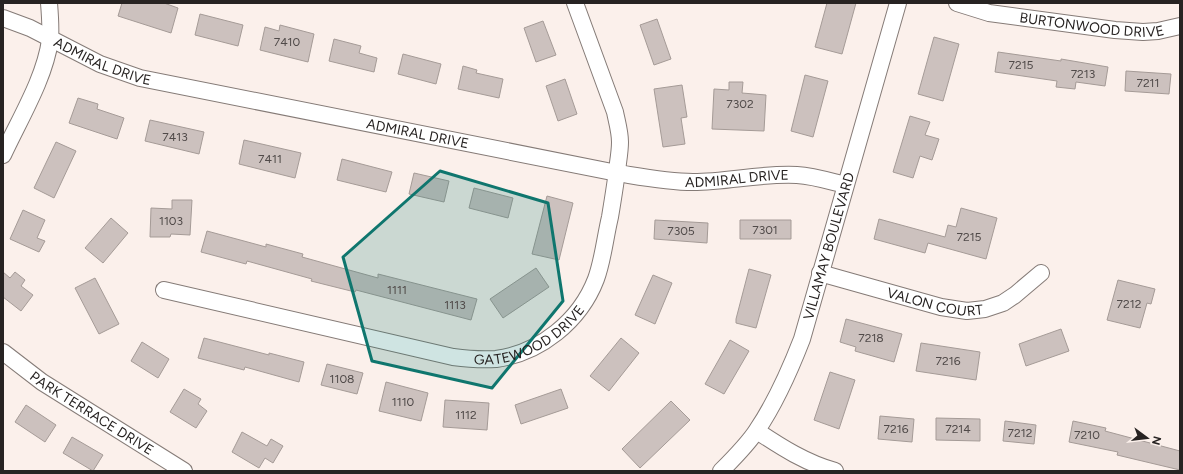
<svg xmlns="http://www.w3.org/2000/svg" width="1183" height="474" viewBox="0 0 1183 474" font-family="Figtree,sans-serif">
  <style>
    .building { fill: #ccc1be; stroke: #a59b97 }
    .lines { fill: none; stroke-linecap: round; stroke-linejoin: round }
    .minor-casing { stroke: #857b77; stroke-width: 18 }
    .minor { stroke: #fff; stroke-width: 16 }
    .marked { fill: #0f766e; fill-opacity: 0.2; stroke: #0f766e; stroke-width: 3; stroke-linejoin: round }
    .labels { text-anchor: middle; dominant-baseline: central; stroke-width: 3; stroke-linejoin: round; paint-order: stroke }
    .number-label { font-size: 12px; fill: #504a49 }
    .street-label { font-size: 14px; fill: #272322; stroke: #fbf0eb }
  </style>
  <rect width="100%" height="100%" fill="#fbf0eb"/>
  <!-- building -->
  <path class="building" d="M 122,3 L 164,3 L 178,8 L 171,33 L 118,16 Z
    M 827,3 L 856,3 L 842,54 L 815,47 Z
    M 200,14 L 243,25 L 238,46 L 195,35 Z
    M 657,19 L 671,59 L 654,65 L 640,25 Z
    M 543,21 L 556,55 L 536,62 L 524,28 Z
    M 280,25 L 314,34 L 308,62 L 260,50 L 265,27 L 279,31 Z
    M 934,37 L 959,44 L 943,101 L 918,94 Z
    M 334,39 L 361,46 L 359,53 L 377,58 L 374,72 L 329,61 Z
    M 998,52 L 1061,61 L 1061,59 L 1108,67 L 1105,86 L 1076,82 L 1075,89 L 1056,87 L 1057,81 L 995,72 Z
    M 403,54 L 441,64 L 436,84 L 398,74 Z
    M 463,66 L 477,70 L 476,73 L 503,79 L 499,98 L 458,89 Z
    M 1126,71 L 1171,74 L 1169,94 L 1125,91 Z
    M 805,75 L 828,81 L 813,137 L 791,131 Z
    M 565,79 L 577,114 L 558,121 L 546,86 Z
    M 729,82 L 743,82 L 742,93 L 766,95 L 764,131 L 712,129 L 714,89 L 729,90 Z
    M 682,85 L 687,117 L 681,118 L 685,144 L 663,147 L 654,89 Z
    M 78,98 L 98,104 L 97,109 L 124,118 L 117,139 L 69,123 Z
    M 910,116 L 930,122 L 925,135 L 939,139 L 932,160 L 920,156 L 913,178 L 893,172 Z
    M 150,120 L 204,132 L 199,154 L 145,141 Z
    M 244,140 L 301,153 L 295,178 L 239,164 Z
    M 56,142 L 76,151 L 54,198 L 34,188 Z
    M 342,159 L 392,172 L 386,192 L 337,180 Z
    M 414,173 L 449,181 L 444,202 L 409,194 Z
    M 474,188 L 513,198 L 508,218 L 469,208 Z
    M 547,196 L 573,203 L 559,260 L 532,254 Z
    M 172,200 L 192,200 L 190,235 L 171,234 L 170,237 L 150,237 L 151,208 L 172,209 Z
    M 961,208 L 997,218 L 986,259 L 928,243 L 925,253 L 874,239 L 879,219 L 945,237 L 948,225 L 956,227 Z
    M 23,210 L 45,220 L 37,238 L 45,241 L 39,252 L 10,239 Z
    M 111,218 L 128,233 L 103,263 L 85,248 Z
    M 655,220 L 708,223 L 707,243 L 654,239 Z
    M 740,220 L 791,220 L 791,239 L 740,239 Z
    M 207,231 L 266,247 L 266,244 L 303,254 L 302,257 L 378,278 L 378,274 L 477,299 L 471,320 L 356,290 L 355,292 L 311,281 L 312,279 L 247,261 L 246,264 L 201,252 Z
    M 536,268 L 549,287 L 503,318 L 490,299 Z
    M 749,269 L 771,275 L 756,328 L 736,323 L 736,319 Z
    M 3,272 L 10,278 L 15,272 L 25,280 L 21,286 L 33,295 L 21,311 L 3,297 Z
    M 653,275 L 672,283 L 655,324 L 635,315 Z
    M 95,278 L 119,324 L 99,334 L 75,288 Z
    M 1118,280 L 1155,289 L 1151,304 L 1147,303 L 1140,328 L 1107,320 Z
    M 846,319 L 902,334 L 894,362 L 855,351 L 856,347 L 840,342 Z
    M 1061,329 L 1069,351 L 1026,366 L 1019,344 Z
    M 204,338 L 269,355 L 269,353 L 304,362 L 299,382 L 245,367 L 244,370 L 198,358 Z
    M 621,338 L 639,353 L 609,391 L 590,376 Z
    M 730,340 L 749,351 L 724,394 L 705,384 Z
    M 142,342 L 169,359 L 158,378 L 131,361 Z
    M 921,343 L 980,352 L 976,380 L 916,371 Z
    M 327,364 L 363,373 L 357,394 L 321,385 Z
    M 830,372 L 855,380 L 839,429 L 814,420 Z
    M 386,382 L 428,393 L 421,421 L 379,411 Z
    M 184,389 L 201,399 L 198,404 L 207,411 L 196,428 L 170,412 Z
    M 561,389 L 568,408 L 521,424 L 515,405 Z
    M 445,400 L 489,403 L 487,430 L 443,427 Z
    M 671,401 L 690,420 L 640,468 L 622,449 Z
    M 26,405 L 56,425 L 45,442 L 15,422 Z
    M 880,416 L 914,419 L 912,442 L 878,439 Z
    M 936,418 L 980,419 L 980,441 L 936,440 Z
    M 1005,421 L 1036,425 L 1034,444 L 1003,441 Z
    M 1073,421 L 1106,428 L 1105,431 L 1180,451 L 1180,470 L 1117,455 L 1118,452 L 1069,442 Z
    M 242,432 L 267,446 L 271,439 L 283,446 L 273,463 L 265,458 L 259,468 L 232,452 Z
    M 72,437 L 103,455 L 93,471 L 63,453 Z"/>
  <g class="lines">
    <!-- minor casing -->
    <g class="minor-casing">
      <g id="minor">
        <path id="s1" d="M 957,3 L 989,13 L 1115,30 L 1143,32 L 1158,31 L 1180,26"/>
        <path id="s2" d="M 3,18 L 30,28 L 100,64 L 140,78 L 617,173 C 642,177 667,182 693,182 C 728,182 762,173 797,175 C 814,176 829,181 845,185"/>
        <path d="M 3,155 C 19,120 45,78 50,40 C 51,28 50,15 49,3"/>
        <path id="s3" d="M 820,273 L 941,307 L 967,311 L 985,309 L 1003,303 L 1015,295 L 1041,273"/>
        <path id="s4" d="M 164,290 L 453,357 C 468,359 481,360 496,359 C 540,353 580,321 596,279 C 603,260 605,238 610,217 C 613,199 616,181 618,163 C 619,156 620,149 620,142 C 620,132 617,122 615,112 L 575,3"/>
        <path id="s5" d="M 3,352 L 42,382 L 184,471"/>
        <path d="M 757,431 C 781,447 806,463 835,471"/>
        <path id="s6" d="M 721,471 C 733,459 748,444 757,430 C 776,402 790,370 802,339 L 898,3"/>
      </g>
    </g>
    <!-- minor -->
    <use href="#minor" class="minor"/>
  </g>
  <!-- marked area -->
  <path class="marked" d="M 440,171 L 548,203 L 563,301 L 492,388 L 372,361 L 343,257 Z"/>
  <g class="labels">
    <!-- number labels -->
    <g class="number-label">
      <text x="287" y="42">7410</text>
      <text x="1021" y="65">7215</text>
      <text x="1083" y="74">7213</text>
      <text x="1148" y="83">7211</text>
      <text x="740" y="104">7302</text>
      <text x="175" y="137">7413</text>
      <text x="270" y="159">7411</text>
      <text x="171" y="221">1103</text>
      <text x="765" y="230">7301</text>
      <text x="681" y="231">7305</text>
      <text x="969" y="237">7215</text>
      <text x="397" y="290">1111</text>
      <text x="1129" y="304">7212</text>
      <text x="455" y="305">1113</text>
      <text x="871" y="338">7218</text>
      <text x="948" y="361">7216</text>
      <text x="342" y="379">1108</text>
      <text x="403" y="402">1110</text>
      <text x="466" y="415">1112</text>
      <text x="896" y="429">7216</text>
      <text x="958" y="429">7214</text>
      <text x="1020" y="433">7212</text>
      <text x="1087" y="435">7210</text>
    </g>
    <!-- street labels -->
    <g class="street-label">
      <text stroke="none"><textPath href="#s1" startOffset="137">BURTONWOOD DRIVE</textPath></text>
      <text stroke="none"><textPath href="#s2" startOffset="109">ADMIRAL DRIVE</textPath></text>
      <text stroke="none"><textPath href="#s2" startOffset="433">ADMIRAL DRIVE</textPath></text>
      <text stroke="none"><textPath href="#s2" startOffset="757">ADMIRAL DRIVE</textPath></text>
      <text stroke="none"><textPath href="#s6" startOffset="253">VILLAMAY BOULEVARD</textPath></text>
      <text stroke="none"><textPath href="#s3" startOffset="119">VALON COURT</textPath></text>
      <text stroke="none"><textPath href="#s4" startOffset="380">GATEWOOD DRIVE</textPath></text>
      <text stroke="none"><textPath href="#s5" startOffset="108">PARK TERRACE DRIVE</textPath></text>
    </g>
  </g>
  <!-- border -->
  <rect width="1183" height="474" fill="none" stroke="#272322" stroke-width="8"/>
  <!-- north arrow -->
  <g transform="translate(1147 438) rotate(105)" stroke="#fbf0eb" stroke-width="3" paint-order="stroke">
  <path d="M0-3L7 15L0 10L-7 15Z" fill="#272322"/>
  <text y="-6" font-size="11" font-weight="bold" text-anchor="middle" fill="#272322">N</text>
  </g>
</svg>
